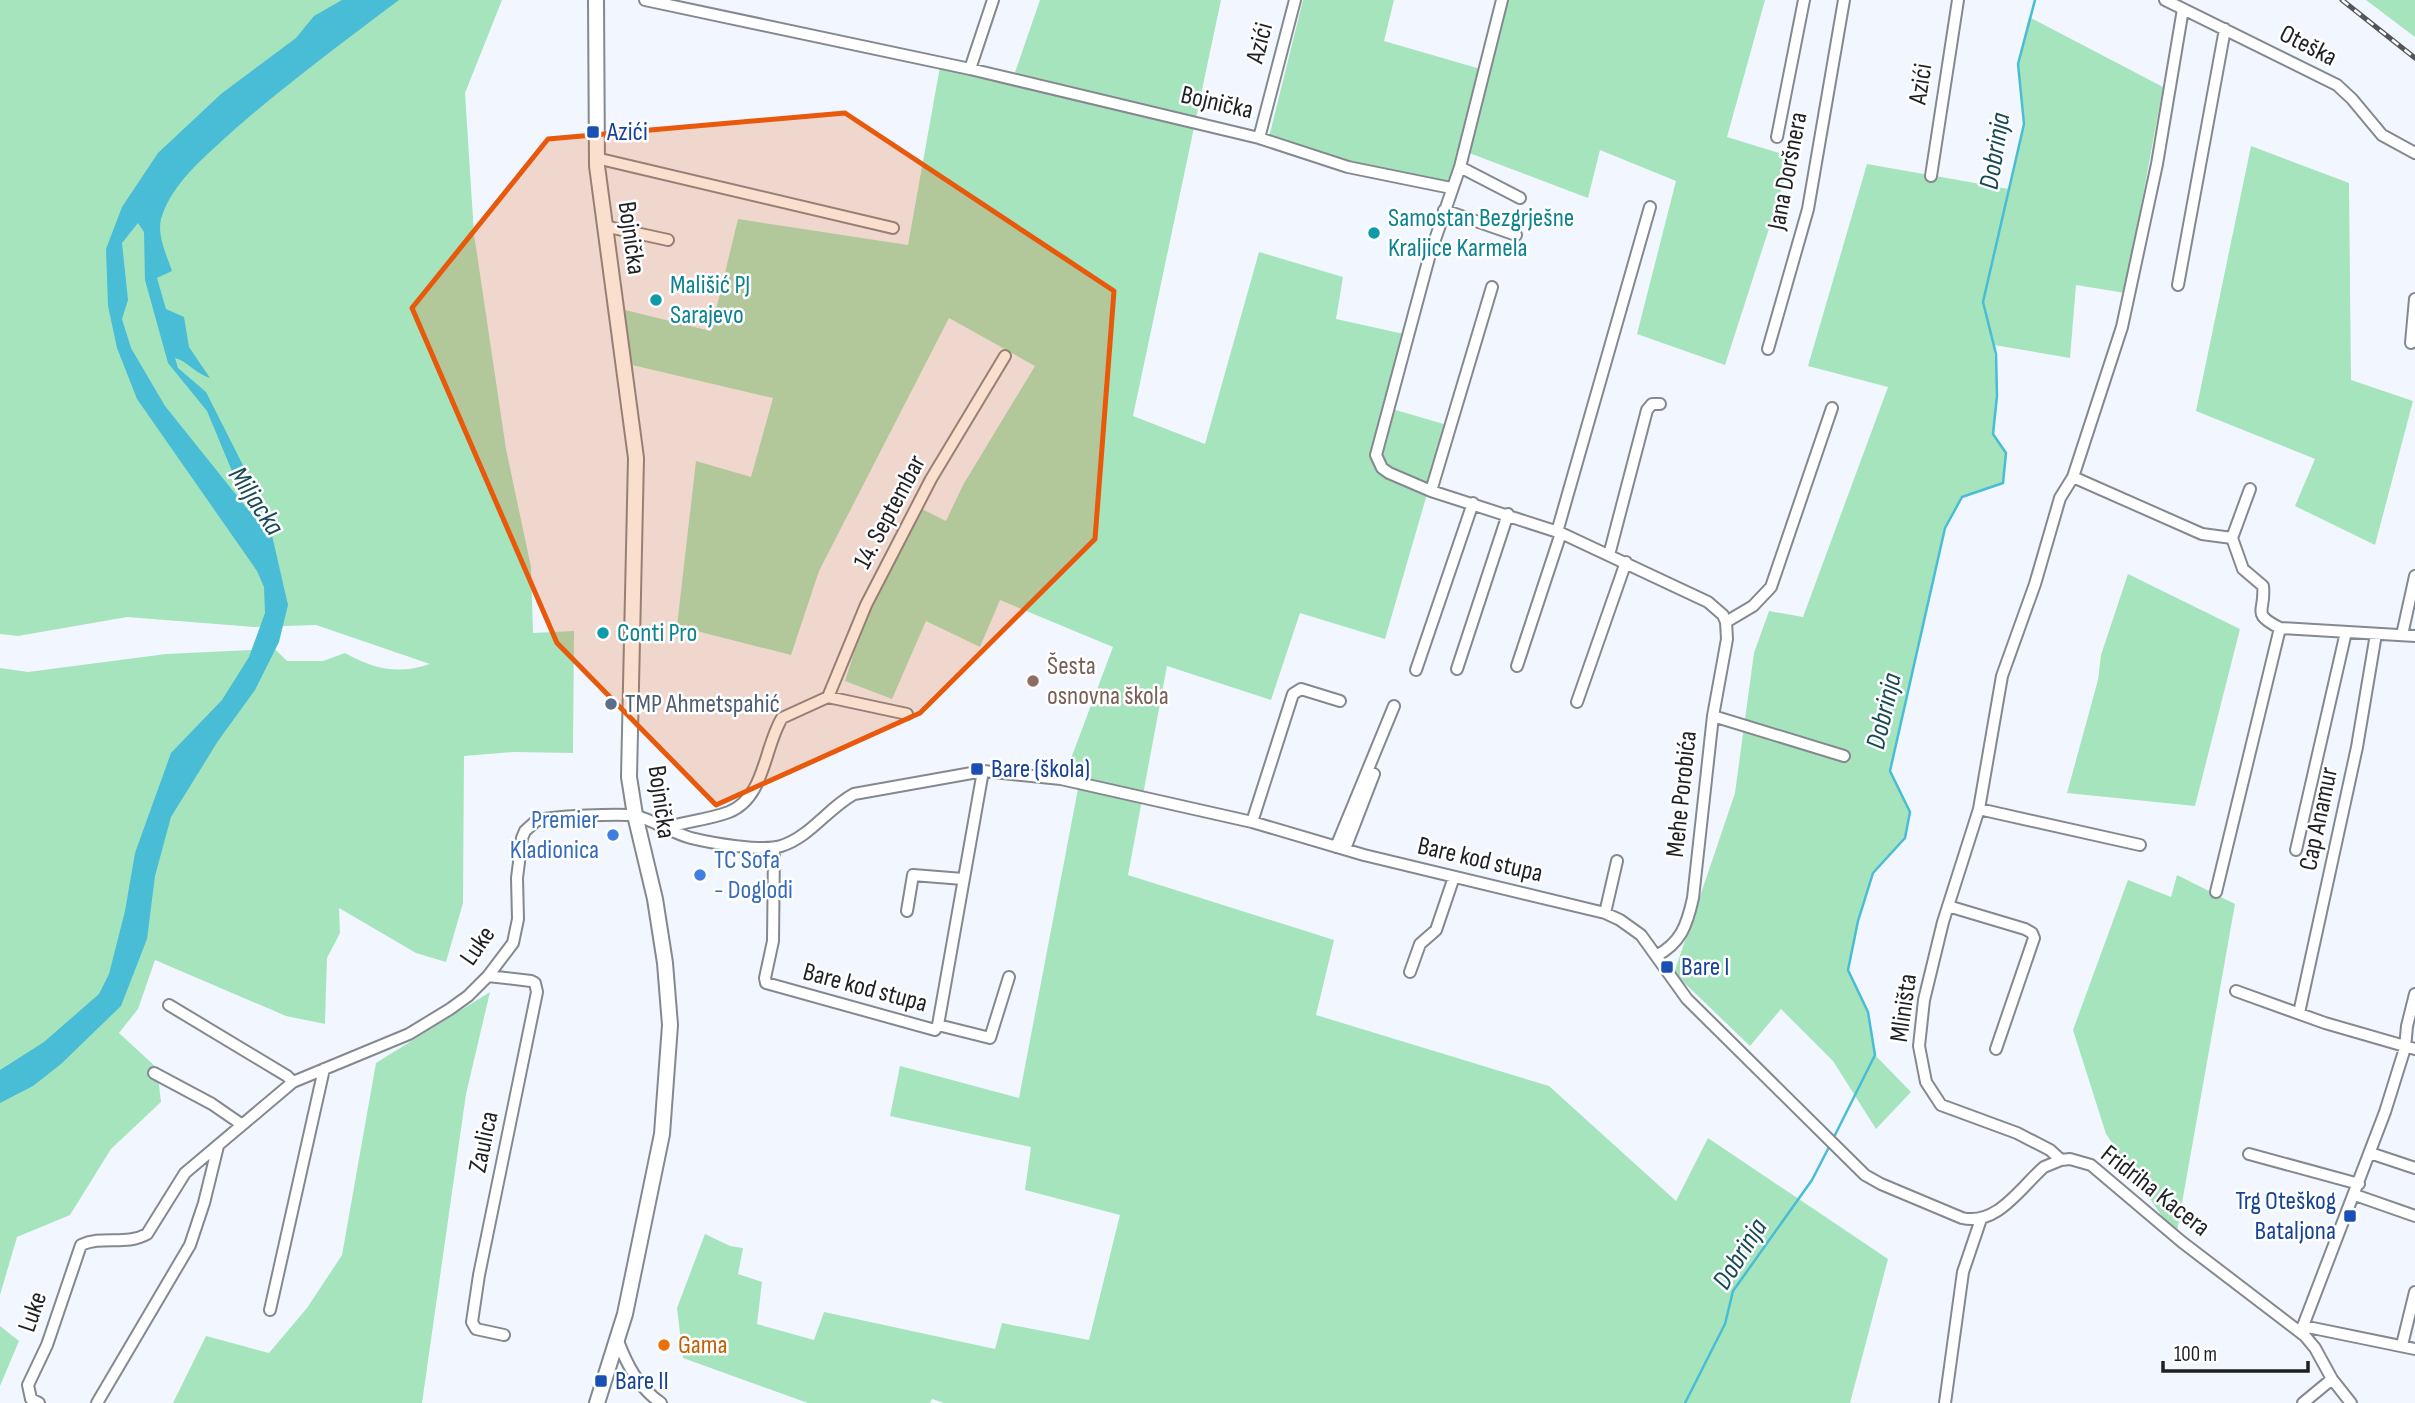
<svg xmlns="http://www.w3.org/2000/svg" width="2415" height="1403" viewBox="0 0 2415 1403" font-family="'Sofia Sans Condensed',sans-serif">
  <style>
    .green { fill: #a6e4be }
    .water { fill: #49bcd6; fill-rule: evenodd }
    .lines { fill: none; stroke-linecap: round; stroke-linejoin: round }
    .stream { stroke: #49bcd6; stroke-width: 2.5 }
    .street-casing { stroke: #84898f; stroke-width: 14 }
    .secondary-casing { stroke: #84898f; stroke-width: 18 }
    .street { stroke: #fff; stroke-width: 10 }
    .secondary { stroke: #fff; stroke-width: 14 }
    .rail-casing { stroke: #54565a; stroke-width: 5 }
    .rail { stroke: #fff; stroke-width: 2.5; stroke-dasharray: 8; stroke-linecap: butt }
    .marked { fill: #e8590c; fill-opacity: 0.2; stroke: #e8590c; stroke-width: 5; stroke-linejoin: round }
    .transit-dot { fill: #1a4fb4; stroke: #fff; stroke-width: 2.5 }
    .culture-dot { fill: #0f9aa8; stroke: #fff; stroke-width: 2.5 }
    .education-dot { fill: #8d6e63; stroke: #fff; stroke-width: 2.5 }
    .service-dot { fill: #5c6f8a; stroke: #fff; stroke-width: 2.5 }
    .shop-dot { fill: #3f7fe0; stroke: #fff; stroke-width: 2.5 }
    .food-dot { fill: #e8710a; stroke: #fff; stroke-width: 2.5 }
    .labels { text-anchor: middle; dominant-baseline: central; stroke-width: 5; stroke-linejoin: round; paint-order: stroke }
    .street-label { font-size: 26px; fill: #1f2023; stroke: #fff }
    .transit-label { font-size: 26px; fill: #164399; stroke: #fff; text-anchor: start }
    .culture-label { font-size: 26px; fill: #0d838f; stroke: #fff; text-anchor: start }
    .education-label { font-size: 26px; fill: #785e54; stroke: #fff; text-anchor: start }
    .service-label { font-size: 26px; fill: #4e5e75; stroke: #fff; text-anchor: start }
    .shop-label { font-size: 26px; fill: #366cbe; stroke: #fff; text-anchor: end }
    .food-label { font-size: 26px; fill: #c56008; stroke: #fff; text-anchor: start }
    .water-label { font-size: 28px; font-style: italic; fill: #184a55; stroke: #fff }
  </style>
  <rect width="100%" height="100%" fill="#f2f7ff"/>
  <!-- green -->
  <path class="green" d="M 0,0 L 502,0 L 465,93 L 474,234 L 506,449 L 531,567 L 533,633 L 574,631 L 573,753 L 514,752 L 464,756 L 463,903 L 446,962 L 416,953 L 339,908 L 340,933 L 327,958 L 325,1024 L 286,1016 L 155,960 L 138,1009 L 119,1033 L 157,1068 L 161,1102 L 111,1149 L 70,1215 L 17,1237 L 0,1295 L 0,668 L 28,672 L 166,654 L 275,649 L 287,661 L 323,661 L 345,653 C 374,669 397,675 430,664 L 316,625 L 254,627 L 127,617 L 18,636 L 0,634 Z
    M 1040,0 L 1221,0 L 1133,416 L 1205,444 L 1259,252 L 1343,277 L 1336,319 L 1404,334 L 1382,406 L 1447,425 L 1385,639 L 1300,613 L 1271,700 L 1167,666 L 1128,875 L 1334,940 L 1316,1015 L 1549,1086 L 1676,1201 L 1708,1138 L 1888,1259 L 1850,1403 L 944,1403 L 932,1399 L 930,1403 L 808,1403 L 683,1358 L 677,1308 L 705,1234 L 730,1246 L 743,1248 L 738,1274 L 762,1282 L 757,1324 L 814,1340 L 824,1312 L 995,1349 L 1002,1323 L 1089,1340 L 1120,1215 L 1025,1190 L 1031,1147 L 890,1116 L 900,1066 L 1019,1098 L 1081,773 L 1067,769 L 1113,647 L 1000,600 L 980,647 L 926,621 L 892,699 L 845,681 L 867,612 L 922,509 L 946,521 L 963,485 L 1035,366 L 949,318 L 819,571 L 791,655 L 677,626 L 696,461 L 751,477 L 773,398 L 632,365 L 621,309 L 711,331 L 738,219 L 908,245 L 941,61 L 1012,81 Z
    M 1303,0 L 1394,0 L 1384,41 L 1484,70 L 1504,0 L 1765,0 L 1727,137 L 1792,157 L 1725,365 L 1637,334 L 1676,181 L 1600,150 L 1588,198 L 1464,151 L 1451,191 L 1267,145 Z
    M 2366,0 L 2415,0 L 2415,37 Z
    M 2029,17 L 2163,87 L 2125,293 L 2076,285 L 2070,358 L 1994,345 L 1997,396 L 1993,434 L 2006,453 L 2003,483 L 1962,497 L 1945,528 L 1890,771 L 1910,812 L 1905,838 L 1873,873 L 1858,921 L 1848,970 L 1868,1012 L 1875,1055 L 1911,1092 L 1876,1129 L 1833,1061 L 1781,1009 L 1750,1046 L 1674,973 L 1735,793 L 1754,653 L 1769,611 L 1803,617 L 1888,387 L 1808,366 L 1867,164 L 2009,189 L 2024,124 L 2018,64 Z
    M 2251,146 L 2349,183 L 2351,380 L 2413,401 L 2375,545 L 2295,506 L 2315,459 L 2196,411 Z
    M 2128,574 L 2240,629 L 2195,806 L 2067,793 L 2098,680 L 2101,655 Z
    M 2177,875 L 2235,904 L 2176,1237 L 2106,1134 L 2073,1030 L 2128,880 L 2171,897 Z
    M 490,992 L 466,1094 L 422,1403 L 173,1403 L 206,1336 L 269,1353 L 307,1308 L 342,1255 L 376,1063 Z
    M 0,1326 L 19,1341 L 0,1386 Z"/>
  <!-- water -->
  <path class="water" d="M 342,0 L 399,0 C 343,42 288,83 235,129 C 208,154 172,182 161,219 C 157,236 167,256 172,271 L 157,278 L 166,309 L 184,317 L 189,347 L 210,378 C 196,374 187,361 175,358 L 178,368 L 206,392 L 257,493 L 271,531 L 288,605 L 279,642 L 255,690 L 218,741 L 171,817 L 155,876 L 147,939 L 121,1006 L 61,1064 L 33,1086 L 0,1103 L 0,1070 L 44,1042 L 99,994 L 109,974 L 125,911 L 135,853 L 171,753 L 222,700 L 249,657 L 265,613 L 264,587 L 257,571 L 137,399 L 117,348 L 108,306 L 106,249 L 122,207 L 158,153 L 221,94 L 296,38 L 314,16 ZM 138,223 L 144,232 L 145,280 L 168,363 L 207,411 L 234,476 L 253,505 L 262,527 L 165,406 L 131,348 L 122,319 L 128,300 L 122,243 Z"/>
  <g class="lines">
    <!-- stream -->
    <path class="stream" d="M 1833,1139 L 1875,1055 L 1868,1012 L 1848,970 L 1858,921 L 1873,873 L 1905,838 L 1910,812 L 1890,771 L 1945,528 L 1962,497 L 2003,483 L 2006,453 L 1993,434 L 1997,396 L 1996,354 L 1983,302 L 2024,124 L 2018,64 L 2035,0
      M 1685,1403 L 1725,1324 L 1733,1291 L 1812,1180 L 1830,1145"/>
    <!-- street casing -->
    <g class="street-casing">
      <path id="street" d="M 645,0 L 970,69 L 1259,138 L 1348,167 L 1451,188
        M 1502,0 L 1460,167 L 1430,254 L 1376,455 L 1382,468 L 1389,473 L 1431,491 L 1561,533 L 1708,602 L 1723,615 L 1726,622 L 1727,639 L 1713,716 L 1693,898 C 1687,925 1681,943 1656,956
        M 2165,0 L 2337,85 L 2352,99 L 2382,135 L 2415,153
        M 970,69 L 993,0
        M 1777,137 L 1804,0
        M 1259,138 L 1295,0
        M 596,158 L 893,228
        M 1460,167 L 1520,198
        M 1931,176 L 1958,0
        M 1444,210 L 1516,235
        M 604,226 L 668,240
        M 2178,285 L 2225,29
        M 2411,343 L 2415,299
        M 1768,349 L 1808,209 L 1844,0
        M 2073,477 L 2202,534 L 2232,538
        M 2250,489 L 2232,538 L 2243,569 L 2263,586 C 2266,612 2250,613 2280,628 L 2415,636
        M 1431,491 L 1492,287
        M 1557,532 L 1650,207
        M 1609,555 L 1647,410 L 1652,404 L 1660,404
        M 1726,622 L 1753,606 L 1771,587 L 1832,408
        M 2402,635 L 2415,576
        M 1517,666 L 1561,533
        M 1457,669 L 1508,514
        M 1416,670 L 1473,503
        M 828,697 L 907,714
        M 1577,702 L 1626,562
        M 1713,716 L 1844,756
        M 1979,809 L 2140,845
        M 1252,822 L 1293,694 L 1301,689 L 1340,701
        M 665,828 C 686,821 708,820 729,812 C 765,798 764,747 782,718 L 828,697 L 866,605 L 931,479 L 1005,356
        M 1336,847 L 1394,706
        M 774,848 L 773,941 L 765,978 L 766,983 L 935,1030 L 938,1025 L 983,771
        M 1345,849 L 1374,774
        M 2296,850 L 2346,632
        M 2216,892 L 2280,628
        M 1948,906 L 2025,929 L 2032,933 L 2034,938 L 1996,1049
        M 907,911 L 913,875 L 963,879
        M 1605,913 L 1617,861
        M 1410,972 L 1420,944 L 1436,930 L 1454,877
        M 488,976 L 531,981 L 535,983 L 537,992 L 479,1275 L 472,1322 L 476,1329 L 504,1335
        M 2236,991 L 2325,1023 L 2415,1049
        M 169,1005 L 287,1076 L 293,1082
        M 2299,1013 L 2357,747 L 2376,634
        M 938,1025 L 990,1038 L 1009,977
        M 154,1073 L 212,1104 L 241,1124
        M 2370,1153 L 2415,1168
        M 2249,1154 L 2359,1184
        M 2061,1160 L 2050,1150 L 2017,1133 L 1941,1105 L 1926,1082 L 1919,1046 L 1924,1000 L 1943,922 L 1979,809 L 2002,676 L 2035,584 L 2060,498 L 2073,477 L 2122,327 L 2157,164 L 2183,9
        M 2355,1195 L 2415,1216
        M 270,1310 L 324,1069
        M 2303,1326 L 2385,1112 L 2405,1048 L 2407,1026 L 2415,994
        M 2303,1326 L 2415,1349
        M 618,1341 C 627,1365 639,1388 661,1403
        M 2402,1345 L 2415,1292
        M 39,1403 L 31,1399 L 28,1385 L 47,1345 L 81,1245 C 102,1235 126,1246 147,1234 L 185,1173 L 293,1082 L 409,1034 L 450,1009 L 468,996 L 488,976 L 513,943 L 518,919 L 517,878 L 522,838 L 525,831 L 536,821 C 548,816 624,813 637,816 C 655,821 672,833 691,838 C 711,843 762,852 781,846 C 810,837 828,808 854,794 L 983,771 L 1061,779 L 1252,822 L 1364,855 L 1605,913 L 1620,920 L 1641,935 L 1687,999 L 1865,1175 L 1881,1184 L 1962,1218 C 1997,1226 2020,1188 2044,1167 L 2061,1160 L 2070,1159 L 2091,1165 L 2182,1242 L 2305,1336 L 2315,1348 L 2332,1379 L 2351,1403
        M 97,1403 L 190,1245 L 204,1203 L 218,1146
        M 1945,1403 L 1963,1272 L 1981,1219
        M 2303,1403 L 2332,1379"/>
    </g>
    <!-- secondary casing -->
    <g class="secondary-casing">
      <path id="secondary" d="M 596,0 L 597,166 L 636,458 L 629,777 L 635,815 L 655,899 L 665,963 L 670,1025 L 662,1134 L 625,1314 L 597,1403"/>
    </g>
    <!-- street -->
    <use href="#street" class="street"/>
    <!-- secondary -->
    <use href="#secondary" class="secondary"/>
    <!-- rail casing -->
    <g class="rail-casing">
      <path id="rail" d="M 2342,0 L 2415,58"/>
    </g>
    <!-- rail -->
    <use href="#rail" class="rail"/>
  </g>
  <!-- marked area -->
  <path class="marked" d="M 845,113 L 1114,291 L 1095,539 L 920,713 L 716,805 L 557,643 L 412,308 L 548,139 Z"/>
  <!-- markers -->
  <g class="transit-dot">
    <rect x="586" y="125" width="14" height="14" rx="3.5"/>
    <rect x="970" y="762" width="14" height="14" rx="3.5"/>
    <rect x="1660" y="960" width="14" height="14" rx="3.5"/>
    <rect x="2343" y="1209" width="14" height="14" rx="3.5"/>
    <rect x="594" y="1374" width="14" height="14" rx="3.5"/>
  </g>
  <g class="culture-dot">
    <circle cx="1374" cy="233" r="7"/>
    <circle cx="656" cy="300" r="7"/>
    <circle cx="603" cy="633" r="7"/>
  </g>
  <circle class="education-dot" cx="1033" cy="681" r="7"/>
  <circle class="service-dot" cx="611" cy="704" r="7"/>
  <g class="shop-dot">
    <circle cx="613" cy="835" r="7"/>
    <circle cx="700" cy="875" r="7"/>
  </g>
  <circle class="food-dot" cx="664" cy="1345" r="7"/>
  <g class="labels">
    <!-- street labels -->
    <g class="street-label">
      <text transform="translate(1260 43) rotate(-75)">Azići</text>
      <text transform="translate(2308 46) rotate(27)">Oteška</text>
      <text transform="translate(1921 84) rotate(-81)">Azići</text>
      <text transform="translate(1217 103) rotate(13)">Bojnička</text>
      <text transform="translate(1788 171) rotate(-79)">Jana Doršnera</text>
      <text transform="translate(631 238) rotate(82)">Bojnička</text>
      <text transform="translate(890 512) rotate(-62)">14. Septembar</text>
      <text transform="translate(1682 794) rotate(-84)">Mehe Porobića</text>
      <text transform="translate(661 802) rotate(82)">Bojnička</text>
      <text transform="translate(2319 819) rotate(-78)">Cap Anamur</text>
      <text transform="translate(1480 860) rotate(13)">Bare kod stupa</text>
      <text transform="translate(478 946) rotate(-55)">Luke</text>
      <text transform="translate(865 988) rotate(15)">Bare kod stupa</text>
      <text transform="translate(1904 1008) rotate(-82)">Mliništa</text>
      <text transform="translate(484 1142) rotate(-78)">Zaulica</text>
      <text transform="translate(2155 1191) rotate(38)">Fridriha Kacera</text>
      <text transform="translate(33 1312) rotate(-71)">Luke</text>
    </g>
    <!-- transit labels -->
    <g class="transit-label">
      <text x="607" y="132">Azići</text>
      <text x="991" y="769">Bare (škola)</text>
      <text x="1681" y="967">Bare I</text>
      <text x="2336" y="1201" text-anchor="end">Trg Oteškog<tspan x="2336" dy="30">Bataljona</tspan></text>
      <text x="615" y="1381">Bare II</text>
    </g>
    <!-- culture labels -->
    <g class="culture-label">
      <text x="1388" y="218">Samostan Bezgrješne<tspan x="1388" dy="30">Kraljice Karmela</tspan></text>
      <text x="670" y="285">Mališić PJ<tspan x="670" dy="30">Sarajevo</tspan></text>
      <text x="617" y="633">Conti Pro</text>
    </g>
    <!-- education labels -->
    <g class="education-label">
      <text x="1047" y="666">Šesta<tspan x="1047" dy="30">osnovna škola</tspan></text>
    </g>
    <!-- service labels -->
    <g class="service-label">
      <text x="625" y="704">TMP Ahmetspahić</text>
    </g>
    <!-- shop labels -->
    <g class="shop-label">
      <text x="599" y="820">Premier<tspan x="599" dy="30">Kladionica</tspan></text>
      <text x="714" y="860" text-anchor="start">TC Sofa<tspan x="714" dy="30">- Doglodi</tspan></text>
    </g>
    <!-- food labels -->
    <g class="food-label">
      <text x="678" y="1345">Gama</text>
    </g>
    <!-- water labels -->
    <g class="water-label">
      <text transform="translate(1995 151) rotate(-81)">Dobrinja</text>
      <text transform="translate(256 501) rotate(56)">Miljacka</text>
      <text transform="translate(1884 711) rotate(-77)">Dobrinja</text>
      <text transform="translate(1740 1254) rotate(-58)">Dobrinja</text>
    </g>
  </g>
  <!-- scale -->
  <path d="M2163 1361v10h145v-10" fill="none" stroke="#1f2023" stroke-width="3.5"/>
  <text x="2174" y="1361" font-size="21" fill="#1f2023" stroke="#ffffff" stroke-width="5" paint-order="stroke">100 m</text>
</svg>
